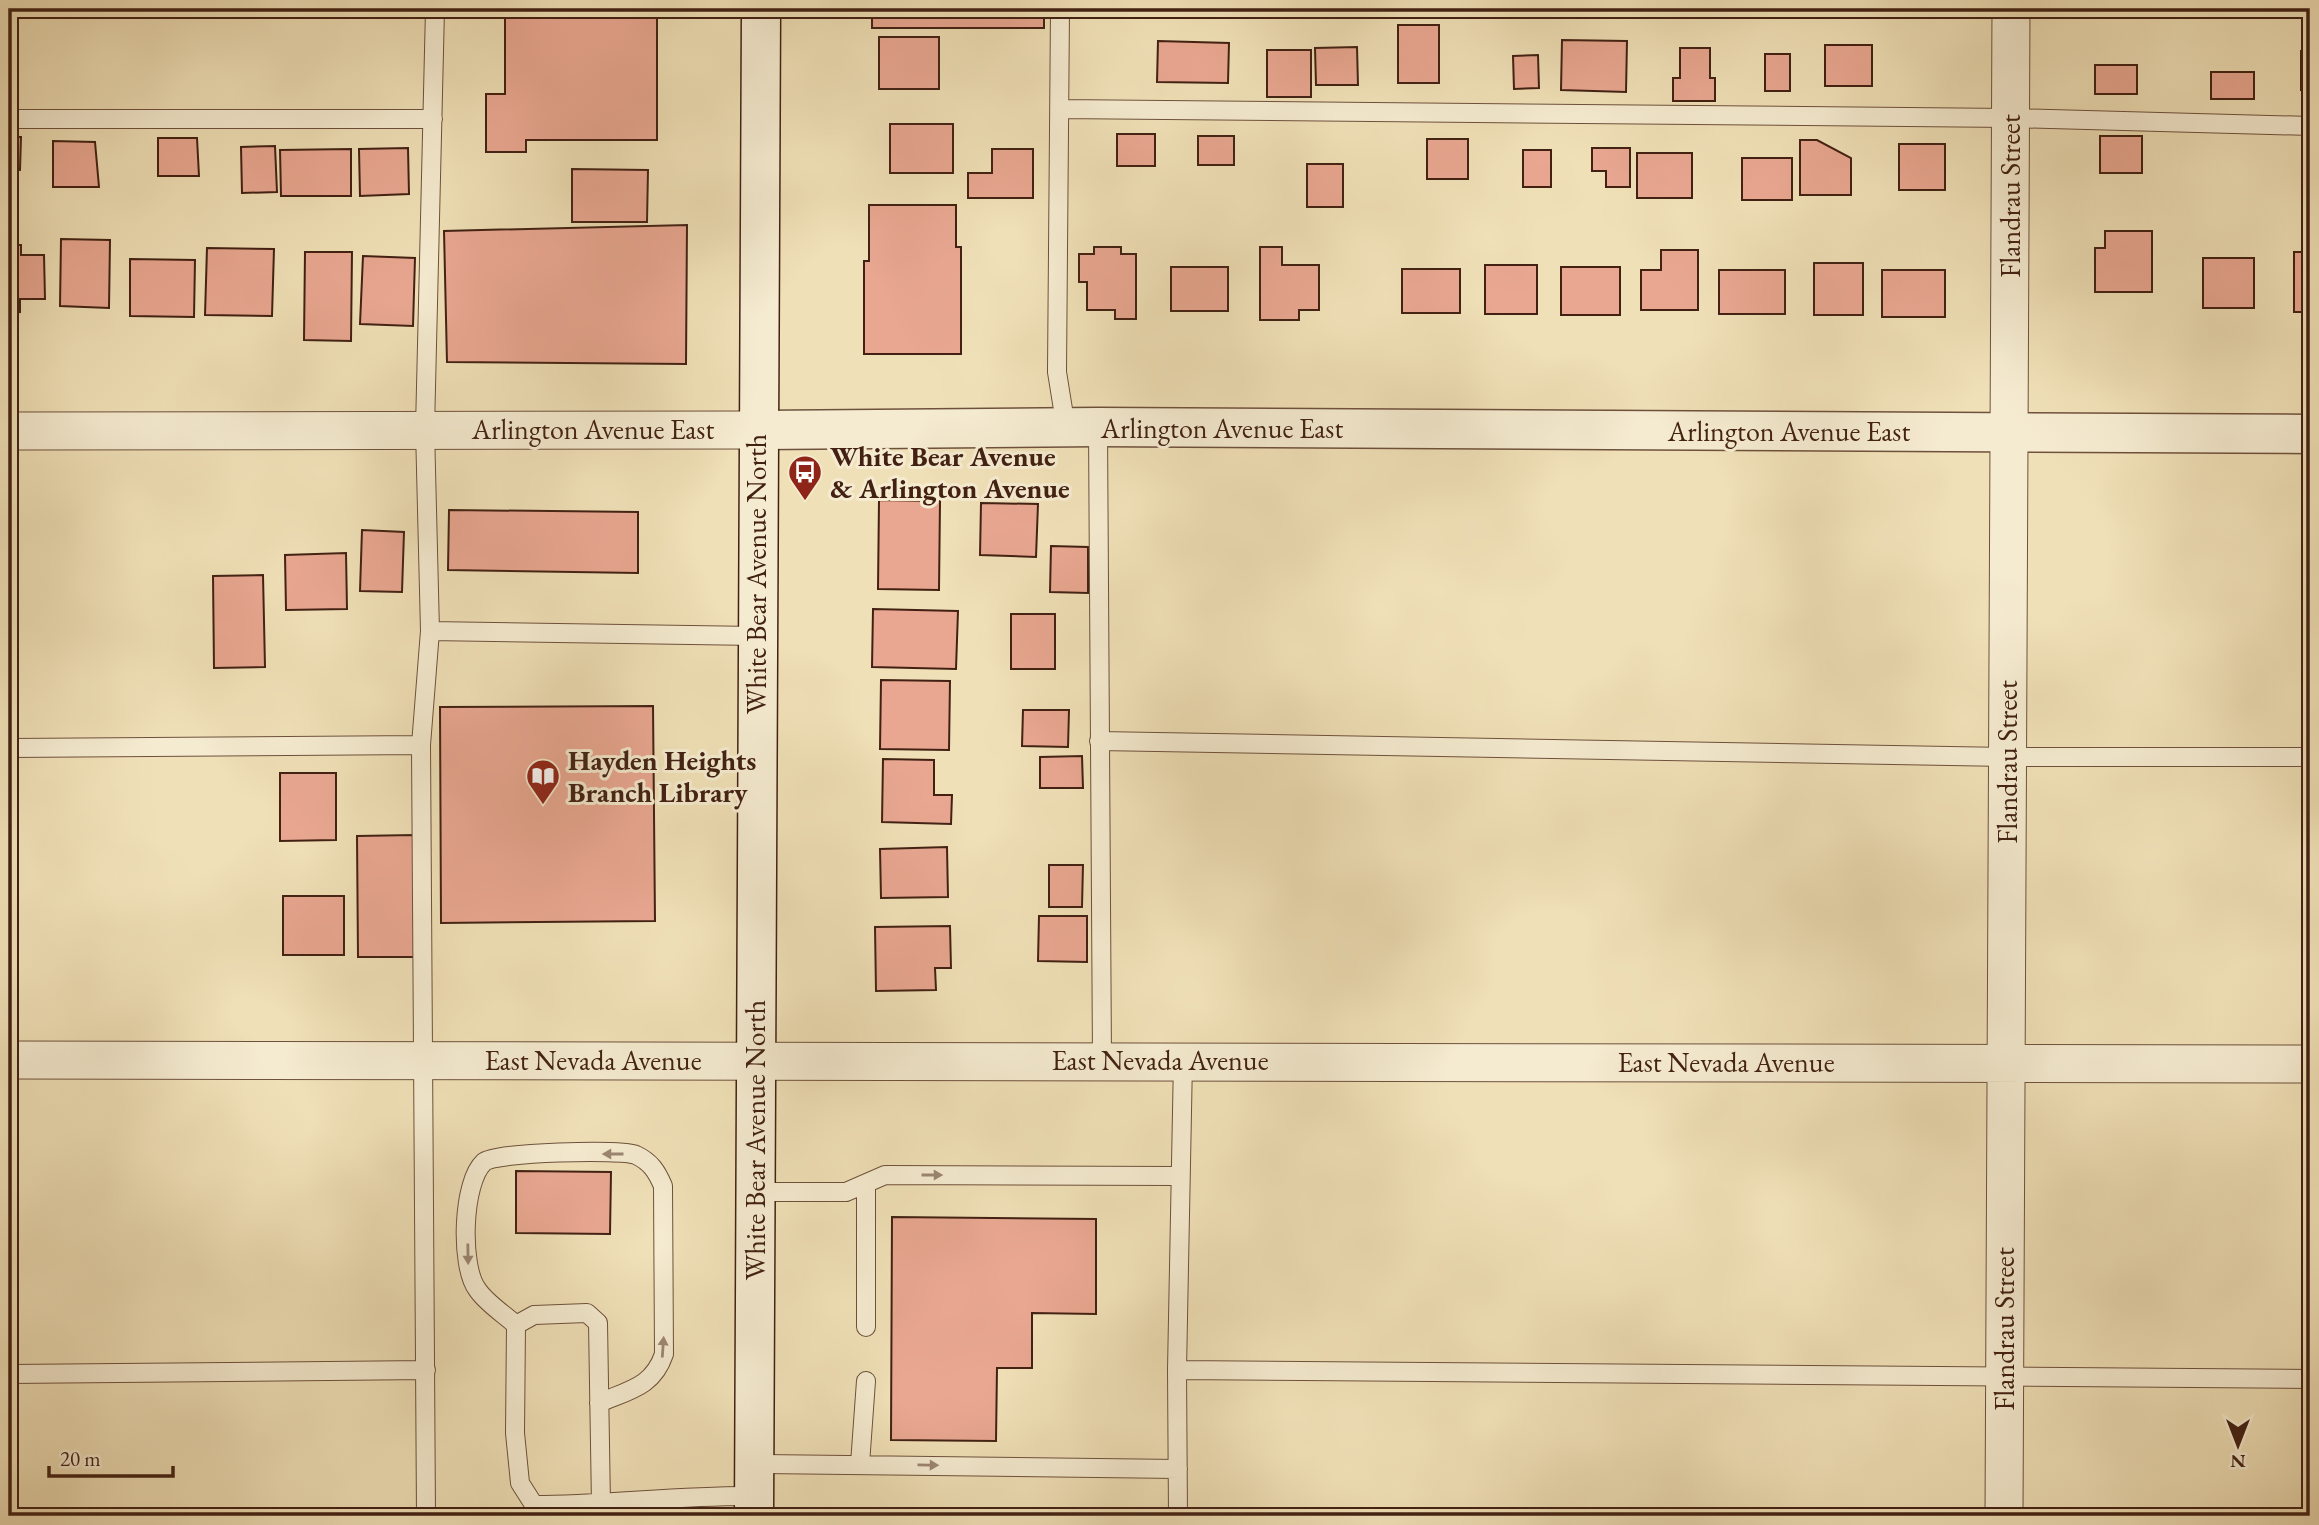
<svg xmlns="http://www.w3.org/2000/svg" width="2319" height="1525" viewBox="0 0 2319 1525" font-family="'EB Garamond',serif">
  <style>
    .building { fill: #e9a791; stroke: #422113; stroke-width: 2 }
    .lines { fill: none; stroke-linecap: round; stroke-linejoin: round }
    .service-casing { stroke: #6e513c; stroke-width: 20 }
    .minor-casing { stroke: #6e513c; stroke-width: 39 }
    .tertiary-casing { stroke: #6e513c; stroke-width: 41 }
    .secondary-casing { stroke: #422113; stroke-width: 41 }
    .service { stroke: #f5ebd0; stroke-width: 18 }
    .minor { stroke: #f5ebd0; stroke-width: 37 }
    .tertiary { stroke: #f5ebd0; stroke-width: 38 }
    .secondary { stroke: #f5ebd0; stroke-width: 38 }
    .oneway { fill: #9c8672 }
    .labels { text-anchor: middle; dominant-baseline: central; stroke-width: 6; stroke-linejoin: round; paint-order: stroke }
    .street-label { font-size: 28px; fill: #422113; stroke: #f5ebd0 }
    .poi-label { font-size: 28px; font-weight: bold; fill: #422113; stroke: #f5ebd0; text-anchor: start }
  </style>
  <rect width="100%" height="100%" fill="#f0e0b7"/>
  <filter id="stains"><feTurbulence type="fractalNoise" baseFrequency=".00286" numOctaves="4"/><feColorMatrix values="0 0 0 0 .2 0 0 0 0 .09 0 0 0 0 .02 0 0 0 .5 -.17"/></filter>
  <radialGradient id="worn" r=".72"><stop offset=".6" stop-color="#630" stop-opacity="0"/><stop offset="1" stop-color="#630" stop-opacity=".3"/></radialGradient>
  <!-- building -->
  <path class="building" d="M 505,9 L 657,9 L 657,140 L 526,140 L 526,152 L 486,152 L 486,94 L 505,94 Z
    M 872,9 L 1044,9 L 1044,28 L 872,28 Z
    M 1398,25 L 1439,25 L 1439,83 L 1398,83 Z
    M 879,37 L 939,37 L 939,89 L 879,89 Z
    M 1562,40 L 1627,41 L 1626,92 L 1561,90 Z
    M 1158,41 L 1229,43 L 1228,83 L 1157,82 Z
    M 1825,45 L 1872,45 L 1872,86 L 1825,86 Z
    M 1357,47 L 1358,85 L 1316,85 L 1315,48 Z
    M 1680,48 L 1710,48 L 1710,78 L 1715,78 L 1715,101 L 1673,101 L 1673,78 L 1680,78 Z
    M 1267,50 L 1311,50 L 1311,97 L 1267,97 Z
    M 2301,51 L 2310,51 L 2310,90 L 2301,90 Z
    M 1765,54 L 1790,54 L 1790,91 L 1765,91 Z
    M 1538,55 L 1539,88 L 1514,89 L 1513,56 Z
    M 2095,65 L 2137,65 L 2137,94 L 2095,94 Z
    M 2211,72 L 2254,72 L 2254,99 L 2211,99 Z
    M 890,124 L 953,124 L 953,173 L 890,173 Z
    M 1117,134 L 1155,134 L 1155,166 L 1117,166 Z
    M 1198,136 L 1234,136 L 1234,165 L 1198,165 Z
    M 2100,136 L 2142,136 L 2142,173 L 2100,173 Z
    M 9,137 L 21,137 L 20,170 L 9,169 Z
    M 158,138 L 197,138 L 199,176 L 158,176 Z
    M 1427,139 L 1468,139 L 1468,179 L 1427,179 Z
    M 1800,140 L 1817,140 L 1851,158 L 1851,195 L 1800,195 Z
    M 53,141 L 95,142 L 99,187 L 53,187 Z
    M 1899,144 L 1945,144 L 1945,190 L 1899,190 Z
    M 275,146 L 277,192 L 242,193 L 241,147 Z
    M 408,148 L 409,194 L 360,196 L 359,149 Z
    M 1592,148 L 1630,148 L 1630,187 L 1606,187 L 1606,171 L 1592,171 Z
    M 351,149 L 351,196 L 281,196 L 280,150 Z
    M 992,149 L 1033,149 L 1033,198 L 968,198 L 968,173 L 992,173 Z
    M 1523,150 L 1551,150 L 1551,187 L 1523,187 Z
    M 1637,153 L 1692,153 L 1692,198 L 1637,198 Z
    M 1742,158 L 1792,158 L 1792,200 L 1742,200 Z
    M 1307,164 L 1343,164 L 1343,207 L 1307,207 Z
    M 572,169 L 648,170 L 647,222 L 572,222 Z
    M 869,205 L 956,205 L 956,247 L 961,247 L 961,354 L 864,354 L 864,261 L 869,261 Z
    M 687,225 L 686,364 L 447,362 L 444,231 Z
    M 2105,231 L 2152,231 L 2152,292 L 2095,292 L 2095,248 L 2105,248 Z
    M 61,239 L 110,240 L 109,308 L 60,306 Z
    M 9,245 L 21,245 L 21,255 L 44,255 L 45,299 L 20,299 L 20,312 L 9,313 Z
    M 1094,247 L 1121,247 L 1121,254 L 1136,254 L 1136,319 L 1115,319 L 1115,310 L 1087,310 L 1087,282 L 1079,282 L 1079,254 L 1094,254 Z
    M 1260,247 L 1282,247 L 1282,265 L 1319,265 L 1319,310 L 1299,310 L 1299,320 L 1260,320 Z
    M 207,248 L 274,249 L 272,316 L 205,315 Z
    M 1661,250 L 1698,250 L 1698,310 L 1641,310 L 1641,270 L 1661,270 Z
    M 305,252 L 352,252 L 351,341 L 304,340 Z
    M 2294,252 L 2310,252 L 2310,312 L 2294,312 Z
    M 363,256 L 415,258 L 413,326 L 360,324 Z
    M 2203,258 L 2254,258 L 2254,308 L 2203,308 Z
    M 130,259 L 195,260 L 194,317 L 130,316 Z
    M 1814,263 L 1863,263 L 1863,315 L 1814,315 Z
    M 1485,265 L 1537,265 L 1537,314 L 1485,314 Z
    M 1171,267 L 1228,267 L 1228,311 L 1171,311 Z
    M 1561,267 L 1620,267 L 1620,315 L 1561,315 Z
    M 1402,269 L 1460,269 L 1460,313 L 1402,313 Z
    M 1719,270 L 1785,270 L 1785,314 L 1719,314 Z
    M 1882,270 L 1945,270 L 1945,317 L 1882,317 Z
    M 879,500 L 940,501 L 939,590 L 878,589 Z
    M 981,503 L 1038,504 L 1036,557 L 980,555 Z
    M 449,510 L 638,512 L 638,573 L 448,570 Z
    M 362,530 L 404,532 L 402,592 L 360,591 Z
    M 1051,546 L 1088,547 L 1088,593 L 1050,592 Z
    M 346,553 L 347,609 L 286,610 L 285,555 Z
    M 263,575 L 265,667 L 214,668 L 213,576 Z
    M 873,609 L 958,611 L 956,669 L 872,667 Z
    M 1011,614 L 1055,614 L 1055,669 L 1011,669 Z
    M 881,680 L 950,681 L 949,750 L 880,749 Z
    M 653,706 L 655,921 L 441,923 L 440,707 Z
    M 1023,710 L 1069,710 L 1068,747 L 1022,746 Z
    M 1082,756 L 1083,788 L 1040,788 L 1040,757 Z
    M 883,759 L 934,760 L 934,795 L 952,795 L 951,824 L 882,822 Z
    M 280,773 L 336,773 L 336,840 L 280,841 Z
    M 414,835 L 415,957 L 358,957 L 357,836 Z
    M 947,847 L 948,897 L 881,898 L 880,849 Z
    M 1049,865 L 1083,865 L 1082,907 L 1049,907 Z
    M 283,896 L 344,896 L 344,955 L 283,955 Z
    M 1039,916 L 1087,916 L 1087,962 L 1038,961 Z
    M 950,926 L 951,968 L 935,968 L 936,990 L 876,991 L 875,927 Z
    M 516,1171 L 611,1172 L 610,1234 L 516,1233 Z
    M 892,1217 L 1096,1219 L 1096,1314 L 1032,1313 L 1032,1368 L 997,1368 L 996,1441 L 891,1440 Z"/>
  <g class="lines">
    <!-- service casing -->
    <g class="service-casing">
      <path id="service" d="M 1060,9 L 1057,372 L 1066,428
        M 1060,109 L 2010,118 L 2310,126
        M 9,119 L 433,119
        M 1098,427 L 1102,1060
        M 430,631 L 756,636
        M 1099,741 L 2007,757 L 2310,757
        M 9,748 L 421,745
        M 866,1184 L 866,1327
        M 755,1192 L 846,1192 L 885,1175 L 1179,1176
        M 516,1325 C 504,1314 486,1303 477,1289 C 460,1266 462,1182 484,1162 C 495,1152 622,1149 636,1155 C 651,1162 657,1172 663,1186 L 664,1354 C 653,1387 629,1390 599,1403
        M 1177,1370 L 2310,1379
        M 9,1374 L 426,1370
        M 753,1464 L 1178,1469
        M 860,1464 L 866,1381
        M 601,1505 L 598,1323 L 587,1313 L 534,1315 L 516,1325 L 515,1433 L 520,1483 L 534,1505 C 608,1505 680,1495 754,1496
        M 426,1516 L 421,745 L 430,631 L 425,429 L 435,9
        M 1178,1516 L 1177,1370 L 1183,1060"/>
    </g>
    <!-- minor casing -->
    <g class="minor-casing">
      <path id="minor" d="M 9,431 L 757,430
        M 9,1060 L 2310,1064
        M 2004,1516 L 2011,9"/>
    </g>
    <!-- tertiary casing -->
    <g class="tertiary-casing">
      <path id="tertiary" d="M 757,430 L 1098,427 L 2310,434"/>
    </g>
    <!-- secondary casing -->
    <g class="secondary-casing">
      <path id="secondary" d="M 754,1516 L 761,9"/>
    </g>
    <!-- service -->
    <use href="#service" class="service"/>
    <!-- minor -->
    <use href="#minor" class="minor"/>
    <!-- tertiary -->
    <use href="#tertiary" class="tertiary"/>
    <!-- secondary -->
    <use href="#secondary" class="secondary"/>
  </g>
  <!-- one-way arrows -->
  <defs><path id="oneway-solid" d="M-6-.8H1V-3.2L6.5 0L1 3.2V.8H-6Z" transform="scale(1.75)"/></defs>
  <g class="oneway">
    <use href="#oneway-solid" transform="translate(613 1154) rotate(-180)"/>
    <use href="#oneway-solid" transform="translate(932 1175)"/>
    <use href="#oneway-solid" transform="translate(468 1254) rotate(89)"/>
    <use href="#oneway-solid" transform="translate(663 1347) rotate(-86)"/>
    <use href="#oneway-solid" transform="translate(928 1465) rotate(1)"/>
  </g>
  <!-- icons -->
  <defs>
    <g id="bus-pin" transform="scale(1.75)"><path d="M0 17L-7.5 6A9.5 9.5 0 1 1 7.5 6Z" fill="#8f2418" stroke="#f5ebd0"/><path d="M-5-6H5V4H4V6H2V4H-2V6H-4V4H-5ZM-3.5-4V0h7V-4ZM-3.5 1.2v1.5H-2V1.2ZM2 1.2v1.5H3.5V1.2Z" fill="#fff"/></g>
    <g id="library-pin" transform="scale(1.75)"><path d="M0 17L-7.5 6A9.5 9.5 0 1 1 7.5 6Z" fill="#8f2418" stroke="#f5ebd0"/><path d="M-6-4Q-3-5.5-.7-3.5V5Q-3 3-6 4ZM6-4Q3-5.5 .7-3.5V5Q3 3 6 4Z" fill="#fff"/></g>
  </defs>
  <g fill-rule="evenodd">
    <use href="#bus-pin" x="805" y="472"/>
    <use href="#library-pin" x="543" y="776"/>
  </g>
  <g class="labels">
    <!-- street labels -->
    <g class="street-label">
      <text transform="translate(2010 196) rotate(-90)">Flandrau Street</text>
      <text x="1222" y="428">Arlington Avenue East</text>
      <text x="593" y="429">Arlington Avenue East</text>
      <text x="1789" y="431">Arlington Avenue East</text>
      <text transform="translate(756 574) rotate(-90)">White Bear Avenue North</text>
      <text transform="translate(2007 762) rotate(-90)">Flandrau Street</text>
      <text x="593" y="1060">East Nevada Avenue</text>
      <text x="1160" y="1060">East Nevada Avenue</text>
      <text x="1726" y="1062">East Nevada Avenue</text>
      <text transform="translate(755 1140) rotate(-90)">White Bear Avenue North</text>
      <text transform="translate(2004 1329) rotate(-90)">Flandrau Street</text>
    </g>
    <!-- poi labels -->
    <g class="poi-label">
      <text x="830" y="456">White Bear Avenue<tspan x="830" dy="32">&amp; Arlington Avenue</tspan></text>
      <text x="568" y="760">Hayden Heights<tspan x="568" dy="32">Branch Library</tspan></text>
    </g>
  </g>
  <!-- margin -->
  <rect width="2319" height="1525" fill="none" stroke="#f0e0b7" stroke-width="35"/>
  <rect x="10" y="10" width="2298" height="1504" fill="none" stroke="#422113" stroke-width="3.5"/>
  <rect x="18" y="18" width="2284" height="1490" fill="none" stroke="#422113" stroke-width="2"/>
  <!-- north arrow -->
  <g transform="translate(2238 1445) rotate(180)" stroke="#f5ebd0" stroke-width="5" paint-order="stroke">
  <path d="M0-5L12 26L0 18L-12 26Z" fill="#422113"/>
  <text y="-10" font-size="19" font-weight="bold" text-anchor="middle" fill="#422113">N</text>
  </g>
  <!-- scale -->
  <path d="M49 1466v10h124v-10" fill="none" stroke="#422113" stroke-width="3.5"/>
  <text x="60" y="1466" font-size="21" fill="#422113" stroke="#f5ebd0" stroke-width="5" paint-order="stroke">20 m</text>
  <rect width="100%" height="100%" filter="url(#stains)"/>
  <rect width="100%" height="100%" fill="url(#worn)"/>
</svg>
